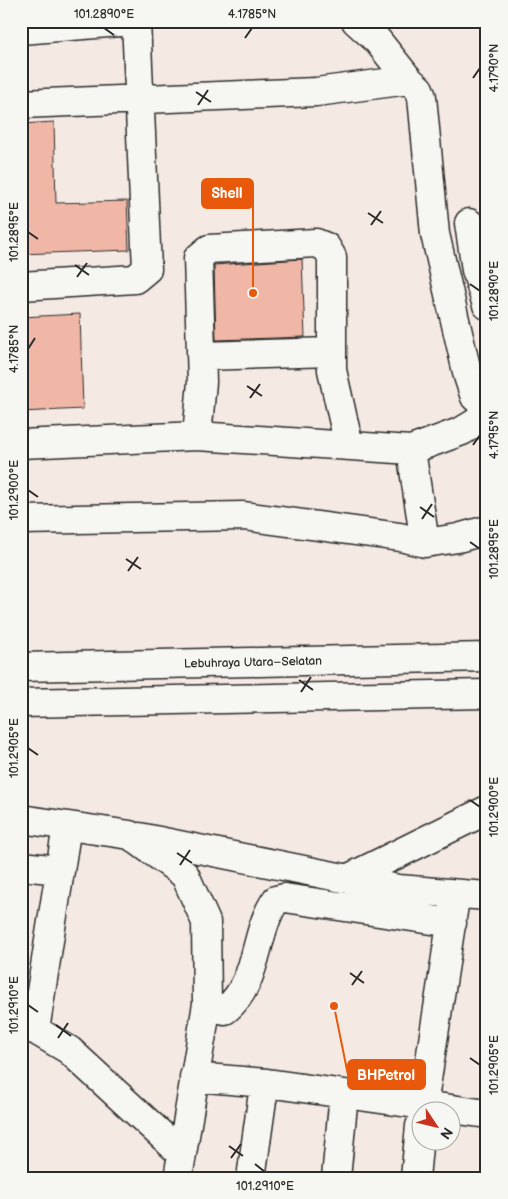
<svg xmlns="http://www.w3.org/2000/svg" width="508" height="1199" viewBox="0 0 508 1199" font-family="'Balsamiq Sans',sans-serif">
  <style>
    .building { fill: #f0b7a7; stroke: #2b2b2b }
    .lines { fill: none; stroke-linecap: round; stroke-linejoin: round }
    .minor-casing { stroke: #2b2b2b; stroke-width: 31 }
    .highway-casing { stroke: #2b2b2b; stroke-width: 31 }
    .minor { stroke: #f6f6f2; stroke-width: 28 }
    .highway { stroke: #f6f6f2; stroke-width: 28 }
    .ticks { fill: none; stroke: #2b2b2b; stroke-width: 2 }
    .labels { text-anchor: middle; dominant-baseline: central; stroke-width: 4; stroke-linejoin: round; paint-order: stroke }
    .street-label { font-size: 12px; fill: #2b2b2b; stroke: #f6f6f2 }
    .leader { fill: none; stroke: #e8590c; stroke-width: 2 }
    .callout-dot { fill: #e8590c; stroke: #f6f6f2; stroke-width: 2 }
    .callout { fill: #e8590c; stroke: #e8590c; stroke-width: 2 }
    .callout-label { font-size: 14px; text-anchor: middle; font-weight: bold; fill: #fff }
    .neatline { fill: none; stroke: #2b2b2b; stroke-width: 2 }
    .ticks-label { font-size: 12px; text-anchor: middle; fill: #2b2b2b }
  </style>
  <rect width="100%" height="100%" fill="#f5e9e3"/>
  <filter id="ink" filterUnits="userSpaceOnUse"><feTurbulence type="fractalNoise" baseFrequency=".02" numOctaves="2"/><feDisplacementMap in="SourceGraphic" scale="10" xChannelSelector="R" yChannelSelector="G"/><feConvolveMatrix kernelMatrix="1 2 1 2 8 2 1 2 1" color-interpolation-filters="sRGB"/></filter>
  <g filter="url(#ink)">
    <!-- building -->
    <path class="building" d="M 54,122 L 56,203 L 127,201 L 129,250 L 21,254 L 21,124 Z
      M 302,259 L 305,337 L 216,340 L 214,265 Z
      M 80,314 L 83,409 L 21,412 L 21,317 Z"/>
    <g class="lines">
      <!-- minor casing -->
      <g class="minor-casing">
        <path id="minor" d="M 356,21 L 377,40 L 409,80
          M 21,30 L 133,21
          M 21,104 L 316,92 L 409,80 L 419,89 L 422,97 L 435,234 L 468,376 L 475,397 L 487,407
          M 469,223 L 476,270 L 487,305
          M 21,286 L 135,279 L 147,269 L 136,21
          M 201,356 L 332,352
          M 197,436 L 202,382 L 198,258 L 209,249 L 316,243 L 326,247 L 332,257 L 332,370 L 349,446
          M 21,444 L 197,436 L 411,450 L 462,431 L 487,416
          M 411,450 L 425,543
          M 21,520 L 244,516 L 400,537 L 425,543 L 458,538 L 487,530
          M 21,819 L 130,835 L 185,875 L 206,922 L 207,1004 L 178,1178
          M 139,837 L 398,889 L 487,896
          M 21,866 L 60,870
          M 349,878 L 487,810
          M 207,1004 L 225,1010 C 260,982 253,933 276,900 L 285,898 L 452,923
          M 21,1027 L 35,1030 L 69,1050 L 182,1154
          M 35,1030 L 67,826
          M 194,1077 L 267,1083 L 487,1114
          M 422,1112 L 454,905
          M 251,1178 L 262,1100 L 267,1083
          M 336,1178 L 344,1094
          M 415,1178 L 420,1126"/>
      </g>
      <!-- highway casing -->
      <g class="highway-casing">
        <g id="highway">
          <path id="s1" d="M 21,667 L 487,657"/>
          <path d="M 21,703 L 487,694"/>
        </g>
      </g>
      <!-- minor -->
      <use href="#minor" class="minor"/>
      <!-- highway -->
      <use href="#highway" class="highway"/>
    </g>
  </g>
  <!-- ticks -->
  <path class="ticks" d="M 104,28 L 114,35M 245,38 L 252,28M 473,78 L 480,68M 196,92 L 211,102M 198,105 L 208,90M 368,213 L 383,223M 371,225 L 381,211M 28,232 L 38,239M 75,265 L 89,275M 77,277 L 87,263M 470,284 L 480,291M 28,349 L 35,338M 247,386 L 262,396M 250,398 L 260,384M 473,445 L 480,435M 28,490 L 38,497M 420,507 L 434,517M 422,519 L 432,504M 470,542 L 480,549M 126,559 L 141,569M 128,571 L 138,557M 299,680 L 313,690M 301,692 L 311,677M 28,748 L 38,755M 470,800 L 480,807M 177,853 L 192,863M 180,865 L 190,850M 350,973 L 364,983M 352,985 L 362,971M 28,1005 L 38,1012M 56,1025 L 71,1036M 58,1038 L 68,1023M 470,1058 L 480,1065M 229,1146 L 243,1156M 231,1158 L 241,1144M 255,1164 L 265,1172"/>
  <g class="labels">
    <!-- street labels -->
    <g class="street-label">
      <text stroke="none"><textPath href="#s1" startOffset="232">Lebuhraya Utara–Selatan</textPath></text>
    </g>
  </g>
  <!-- callouts -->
  <path class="leader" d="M253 293L253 193M334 1006L348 1075"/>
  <g class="callout-dot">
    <circle cx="253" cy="293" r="5"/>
    <circle cx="334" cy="1006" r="5"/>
  </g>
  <g class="callout">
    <rect x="202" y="179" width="51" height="29" rx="5"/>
    <rect x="348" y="1060" width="77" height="29" rx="5"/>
  </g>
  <g class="callout-label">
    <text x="227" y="198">Shell</text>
    <text x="386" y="1080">BHPetrol</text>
  </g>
  <!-- margin -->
  <rect width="508" height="1199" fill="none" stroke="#f6f6f2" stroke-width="55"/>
  <!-- north arrow -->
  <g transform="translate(436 1126) rotate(125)"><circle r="24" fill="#f6f6f2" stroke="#a5a5a2"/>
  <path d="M0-4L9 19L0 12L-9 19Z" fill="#c8321e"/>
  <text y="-8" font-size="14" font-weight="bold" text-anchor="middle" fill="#2b2b2b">N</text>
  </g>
  <rect x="28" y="28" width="452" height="1144" class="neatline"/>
  <g class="ticks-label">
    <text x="104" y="18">101.2890°E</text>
    <text x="252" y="18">4.1785°N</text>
    <text transform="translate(494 68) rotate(-90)" y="4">4.1790°N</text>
    <text transform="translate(14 232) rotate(-90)" y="4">101.2895°E</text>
    <text transform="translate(494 291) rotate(-90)" y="4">101.2890°E</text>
    <text transform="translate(14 349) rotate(-90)" y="4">4.1785°N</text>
    <text transform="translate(494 435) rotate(-90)" y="4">4.1795°N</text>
    <text transform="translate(14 490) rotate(-90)" y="4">101.2900°E</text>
    <text transform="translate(494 549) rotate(-90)" y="4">101.2895°E</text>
    <text transform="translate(14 748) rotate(-90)" y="4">101.2905°E</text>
    <text transform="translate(494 807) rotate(-90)" y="4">101.2900°E</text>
    <text transform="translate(14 1005) rotate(-90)" y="4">101.2910°E</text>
    <text transform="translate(494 1065) rotate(-90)" y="4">101.2905°E</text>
    <text x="265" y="1190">101.2910°E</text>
  </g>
</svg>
